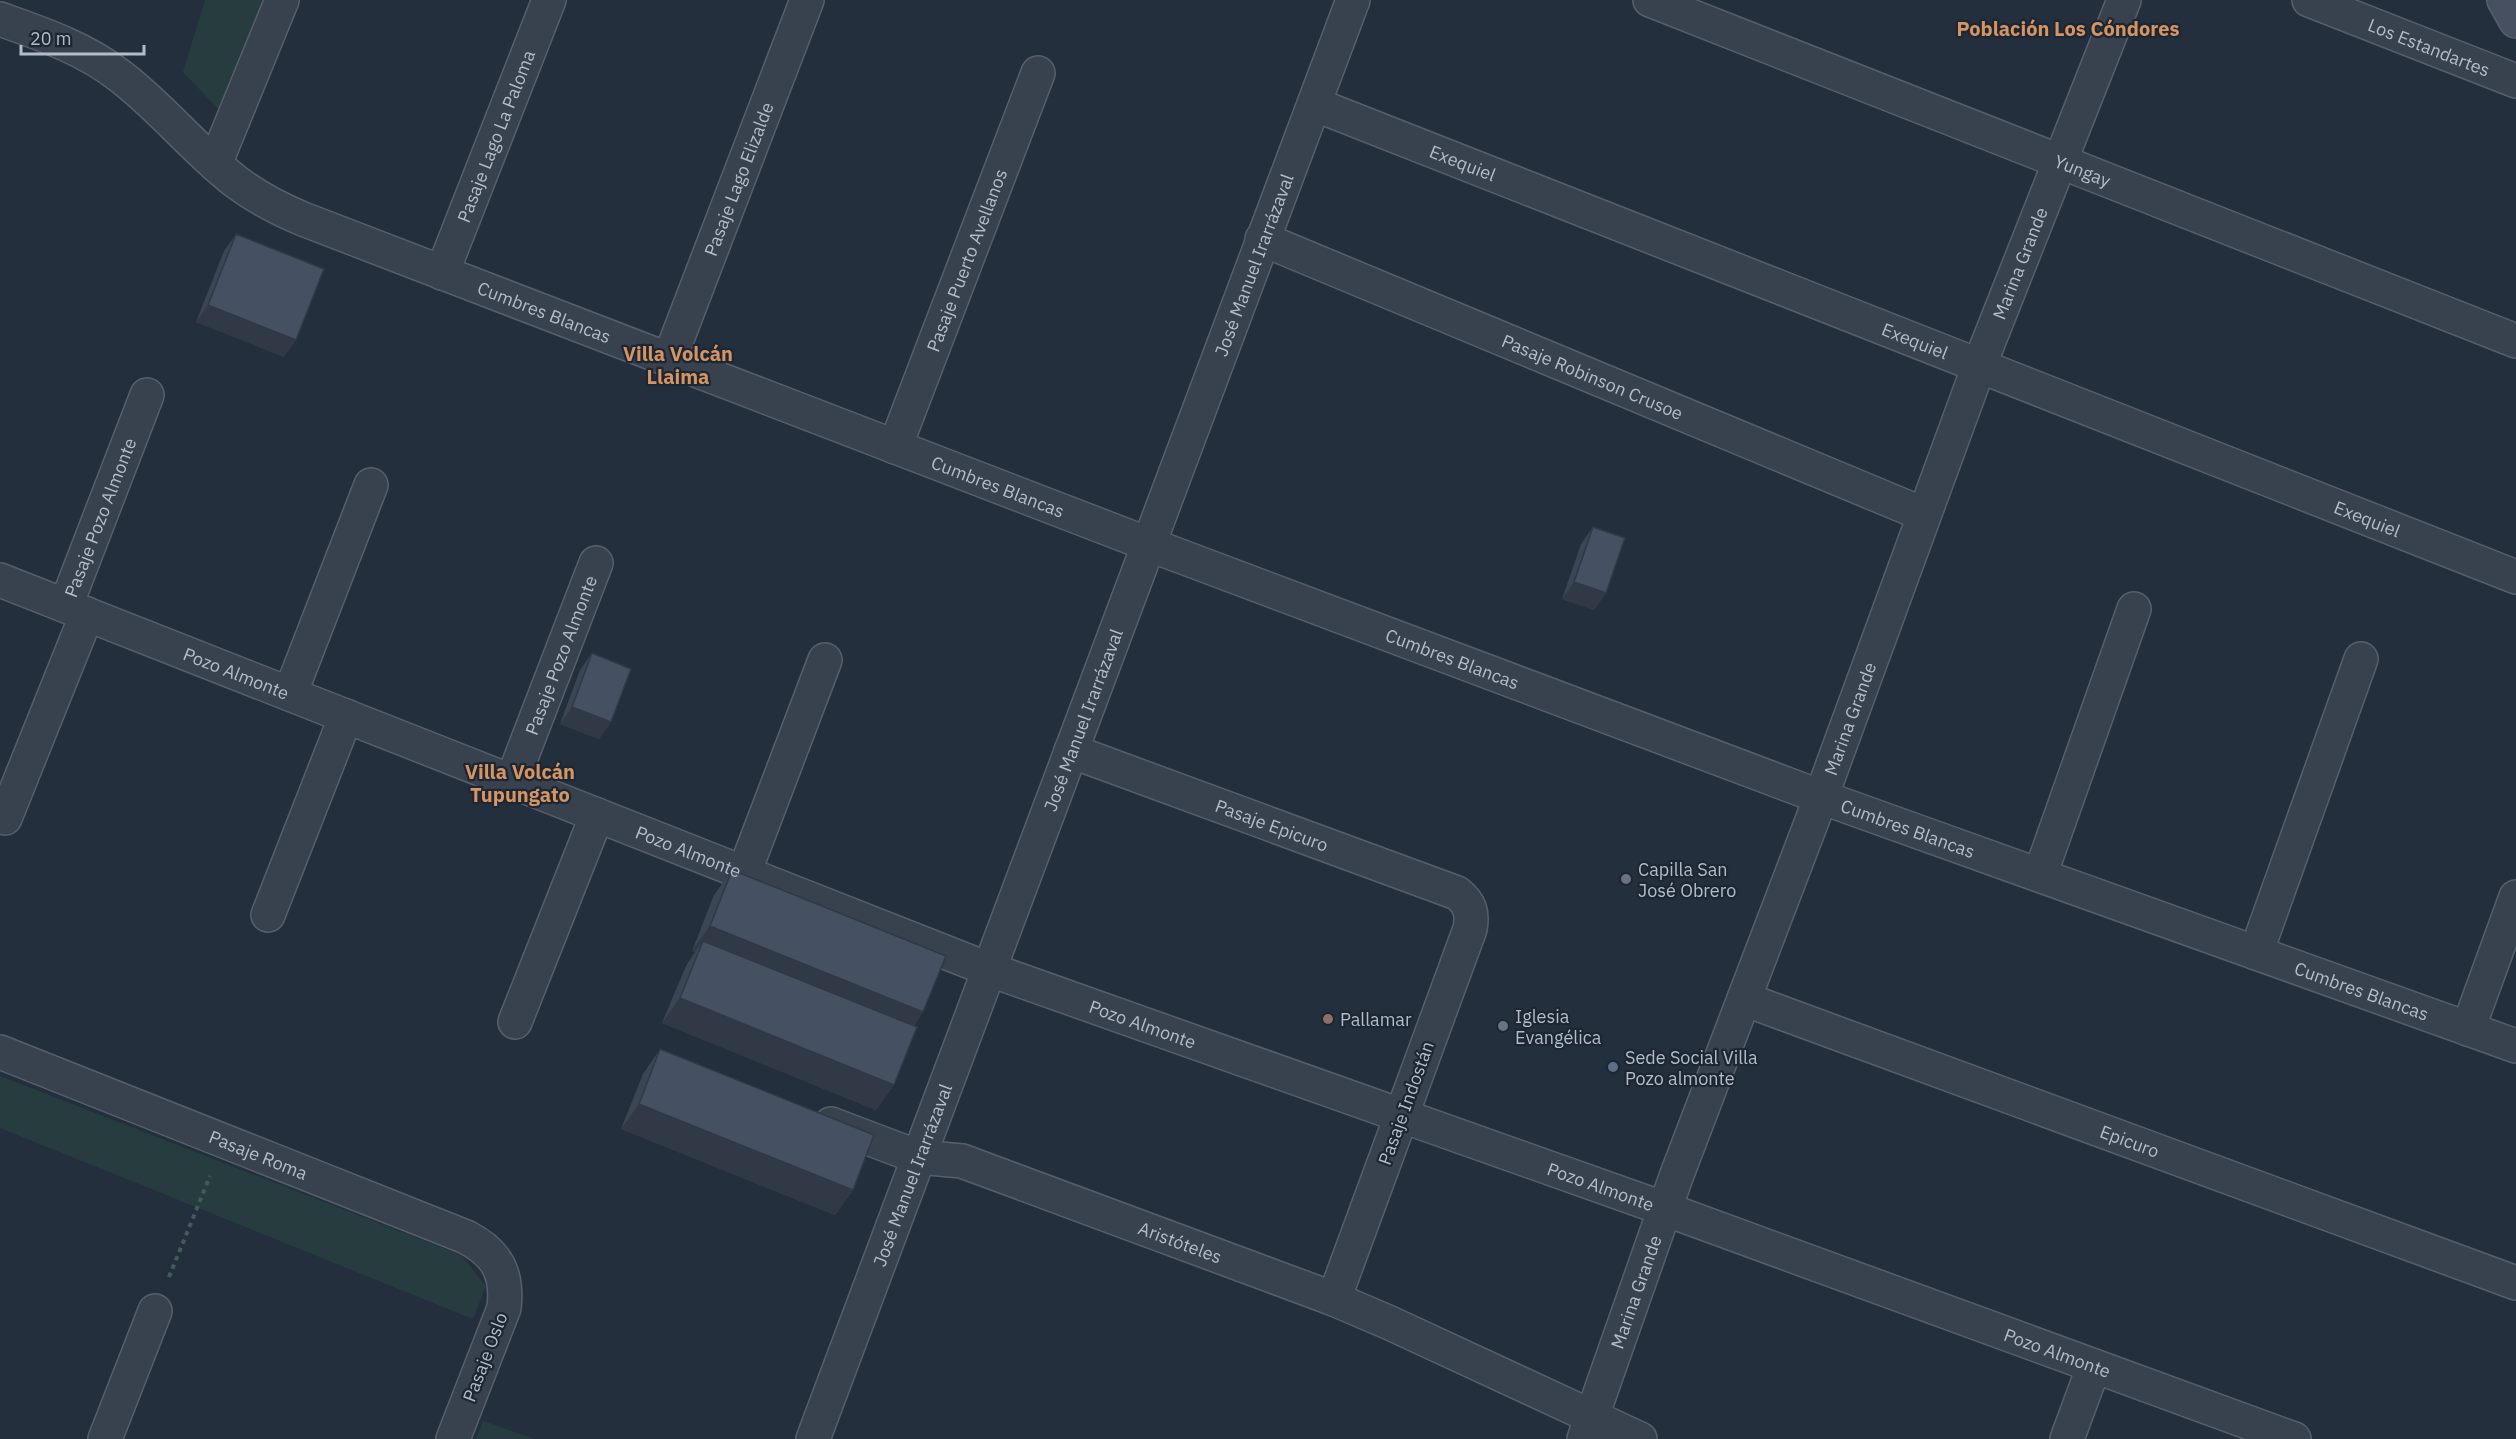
<svg xmlns="http://www.w3.org/2000/svg" width="2516" height="1439" viewBox="0 0 2516 1439" font-family="'IBM Plex Sans',sans-serif">
  <style>
    .green { fill: #263c3f }
    .lines { fill: none; stroke-linecap: round; stroke-linejoin: round }
    .street-casing { stroke: #565f6c; stroke-width: 36 }
    .secondary-casing { stroke: #565f6c; stroke-width: 36 }
    .path { stroke: #44595c; stroke-width: 4; stroke-dasharray: 4.5 4.5; stroke-linecap: butt }
    .street { stroke: #38414e; stroke-width: 33 }
    .secondary { stroke: #465061; stroke-width: 33 }
    .wall { fill: #3b4654 }
    .shaded-wall { fill: #303945 }
    .building { fill: #455162; stroke: #303945; stroke-width: 1.5 }
    .worship-dot { fill: #6b7280; stroke: #1d2633; stroke-width: 2 }
    .education-dot { fill: #8d6e63; stroke: #1d2633; stroke-width: 2 }
    .service-dot { fill: #5c6f8a; stroke: #1d2633; stroke-width: 2 }
    .labels { text-anchor: middle; dominant-baseline: central; stroke-width: 4.5; stroke-linejoin: round; paint-order: stroke }
    .street-label { font-size: 18px; fill: #b4bcc9; stroke: #1d2633 }
    .poi-label { font-size: 18px; fill: #b4bcc9; stroke: #1d2633; text-anchor: start }
    .neighbourhood-label { font-size: 20px; font-weight: bold; fill: #d59563; stroke: #1d2633 }
  </style>
  <rect width="100%" height="100%" fill="#242f3e"/>
  <!-- green -->
  <path class="green" d="M 205,0 L 269,0 L 225,116 L 183,72 Z
    M 0,1076 L 461,1255 L 486,1286 L 473,1319 L 0,1128 Z
    M 483,1421 L 535,1439 L 476,1439 Z"/>
  <g class="lines">
    <!-- street casing -->
    <g class="street-casing">
      <g id="street">
        <path id="s1" d="M 1650,0 L 2516,341"/>
        <path id="s2" d="M 2309,0 L 2516,81"/>
        <path id="s3" d="M 0,19 C 42,34 84,48 120,76 C 161,107 194,149 235,181 C 256,197 279,209 303,219 L 1148,544 L 1821,797 L 2516,1046"/>
        <path id="s4" d="M 1314,104 L 2516,577"/>
        <path d="M 215,164 L 282,0"/>
        <path id="s5" d="M 1262,239 L 1923,514"/>
        <path id="s6" d="M 442,273 L 549,0"/>
        <path id="s7" d="M 669,360 L 807,0"/>
        <path id="s8" d="M 895,447 L 1038,73"/>
        <path id="s9" d="M 0,580 L 988,969 L 1665,1209 L 2294,1439"/>
        <path id="s10" d="M 66,605 L 147,395"/>
        <path d="M 290,694 L 371,485"/>
        <path id="s11" d="M 1071,751 L 1457,893 C 1470,903 1473,913 1470,929 L 1334,1299"/>
        <path id="s12" d="M 512,781 L 596,563"/>
        <path d="M 5,818 L 87,614"/>
        <path d="M 744,873 L 825,660"/>
        <path d="M 2040,875 L 2134,609"/>
        <path d="M 268,915 L 346,716"/>
        <path d="M 2256,953 L 2361,659"/>
        <path id="s13" d="M 1744,999 L 2516,1283"/>
        <path d="M 515,1022 L 597,815"/>
        <path d="M 2468,1029 L 2516,897"/>
        <path id="s14" d="M 0,1052 L 466,1237 C 497,1253 508,1273 504,1308 L 453,1439"/>
        <path id="s15" d="M 831,1124 L 918,1157 L 962,1161 L 1334,1299 L 1390,1323 L 1640,1439"/>
        <path d="M 105,1439 L 155,1311"/>
        <path id="s16" d="M 813,1439 L 1353,0"/>
        <path id="s17" d="M 1584,1439 L 1676,1177 L 1821,797 L 1979,366 L 2124,0"/>
        <path d="M 2067,1439 L 2094,1366"/>
      </g>
    </g>
    <!-- secondary casing -->
    <g class="secondary-casing">
      <path id="secondary" d="M 2504,0 L 2516,21"/>
    </g>
    <!-- path -->
    <path class="path" d="M 169,1277 L 210,1176"/>
    <!-- street -->
    <use href="#street" class="street"/>
    <!-- secondary -->
    <use href="#secondary" class="secondary"/>
  </g>
  <!-- wall -->
  <path class="wall" d="M 236,234 L 284,357 L 196,322 L 224,251 Z
    M 1593,527 L 1606,593 L 1594,610 L 1562,599 L 1581,544 Z
    M 592,653 L 611,722 L 599,739 L 560,724 L 580,670 Z
    M 732,870 L 923,1012 L 914,1026 L 894,1085 L 876,1110 L 662,1023 L 686,966 L 695,952 L 692,951 L 714,895 Z
    M 660,1049 L 853,1190 L 835,1215 L 621,1129 L 643,1074 Z"/>
  <!-- shaded-wall -->
  <path class="shaded-wall" d="M 208,305 L 296,340 L 284,357 L 196,322 Z
    M 1574,582 L 1606,593 L 1594,610 L 1562,599 Z
    M 572,707 L 611,722 L 599,739 L 560,724 Z
    M 710,926 L 923,1012 L 906,1037 L 703,941 L 695,952 L 692,951 Z
    M 680,998 L 894,1085 L 876,1110 L 662,1023 Z
    M 639,1104 L 853,1190 L 835,1215 L 621,1129 Z"/>
  <!-- building -->
  <path class="building" d="M 236,234 L 324,269 L 296,340 L 208,305 Z
    M 1593,527 L 1625,538 L 1606,593 L 1574,582 Z
    M 592,653 L 631,669 L 611,722 L 572,707 Z
    M 732,870 L 946,956 L 923,1012 L 710,926 Z
    M 703,941 L 917,1027 L 894,1085 L 680,998 Z
    M 660,1049 L 874,1135 L 853,1190 L 639,1104 Z"/>
  <!-- markers -->
  <g class="worship-dot">
    <circle cx="1626" cy="879" r="6"/>
    <circle cx="1503" cy="1026" r="6"/>
  </g>
  <circle class="education-dot" cx="1328" cy="1019" r="6"/>
  <circle class="service-dot" cx="1613" cy="1067" r="6"/>
  <g class="labels">
    <!-- street labels -->
    <g class="street-label">
      <text stroke="none"><textPath href="#s2" startOffset="129">Los Estandartes</textPath></text>
      <text stroke="none"><textPath href="#s6" startOffset="147">Pasaje Lago La Paloma</textPath></text>
      <text stroke="none"><textPath href="#s4" startOffset="160">Exequiel</textPath></text>
      <text stroke="none"><textPath href="#s1" startOffset="465">Yungay</textPath></text>
      <text stroke="none"><textPath href="#s7" startOffset="194">Pasaje Lago Elizalde</textPath></text>
      <text stroke="none"><textPath href="#s8" startOffset="200">Pasaje Puerto Avellanos</textPath></text>
      <text stroke="none"><textPath href="#s17" startOffset="1254">Marina Grande</textPath></text>
      <text stroke="none"><textPath href="#s16" startOffset="1254">José Manuel Irarrázaval</textPath></text>
      <text stroke="none"><textPath href="#s3" startOffset="626">Cumbres Blancas</textPath></text>
      <text stroke="none"><textPath href="#s4" startOffset="646">Exequiel</textPath></text>
      <text stroke="none"><textPath href="#s5" startOffset="358">Pasaje Robinson Crusoe</textPath></text>
      <text stroke="none"><textPath href="#s3" startOffset="1112">Cumbres Blancas</textPath></text>
      <text stroke="none"><textPath href="#s10" startOffset="94">Pasaje Pozo Almonte</textPath></text>
      <text stroke="none"><textPath href="#s4" startOffset="1132">Exequiel</textPath></text>
      <text stroke="none"><textPath href="#s12" startOffset="135">Pasaje Pozo Almonte</textPath></text>
      <text stroke="none"><textPath href="#s3" startOffset="1598">Cumbres Blancas</textPath></text>
      <text stroke="none"><textPath href="#s9" startOffset="254">Pozo Almonte</textPath></text>
      <text stroke="none"><textPath href="#s17" startOffset="768">Marina Grande</textPath></text>
      <text stroke="none"><textPath href="#s16" startOffset="768">José Manuel Irarrázaval</textPath></text>
      <text stroke="none"><textPath href="#s11" startOffset="214">Pasaje Epicuro</textPath></text>
      <text stroke="none"><textPath href="#s3" startOffset="2084">Cumbres Blancas</textPath></text>
      <text stroke="none"><textPath href="#s9" startOffset="740">Pozo Almonte</textPath></text>
      <text stroke="none"><textPath href="#s3" startOffset="2566">Cumbres Blancas</textPath></text>
      <text stroke="none"><textPath href="#s9" startOffset="1226">Pozo Almonte</textPath></text>
      <text transform="translate(1406 1103) rotate(-70)">Pasaje Indostán</text>
      <text stroke="none"><textPath href="#s13" startOffset="411">Epicuro</textPath></text>
      <text stroke="none"><textPath href="#s14" startOffset="278">Pasaje Roma</textPath></text>
      <text stroke="none"><textPath href="#s16" startOffset="282">José Manuel Irarrázaval</textPath></text>
      <text stroke="none"><textPath href="#s9" startOffset="1712">Pozo Almonte</textPath></text>
      <text stroke="none"><textPath href="#s15" startOffset="370">Aristóteles</textPath></text>
      <text stroke="none"><textPath href="#s17" startOffset="156">Marina Grande</textPath></text>
      <text stroke="none"><textPath href="#s9" startOffset="2198">Pozo Almonte</textPath></text>
      <text transform="translate(485 1357) rotate(-69)">Pasaje Oslo</text>
    </g>
    <!-- poi labels -->
    <g class="poi-label">
      <text x="1638" y="869">Capilla San<tspan x="1638" dy="21">José Obrero</tspan></text>
      <text x="1515" y="1016">Iglesia<tspan x="1515" dy="21">Evangélica</tspan></text>
      <text x="1340" y="1019">Pallamar</text>
      <text x="1625" y="1057">Sede Social Villa<tspan x="1625" dy="21">Pozo almonte</tspan></text>
    </g>
    <!-- neighbourhood labels -->
    <g class="neighbourhood-label">
      <text x="2068" y="28">Población Los Cóndores</text>
      <text x="678" y="353">Villa Volcán<tspan x="678" dy="23">Llaima</tspan></text>
      <text x="520" y="771">Villa Volcán<tspan x="520" dy="23">Tupungato</tspan></text>
    </g>
  </g>
  <!-- scale -->
  <path d="M21 45v9h123v-9" fill="none" stroke="#b4bcc9" stroke-width="3"/>
  <text x="30" y="45" font-size="18" fill="#b4bcc9" stroke="#1d2633" stroke-width="4.5" paint-order="stroke">20 m</text>
</svg>
